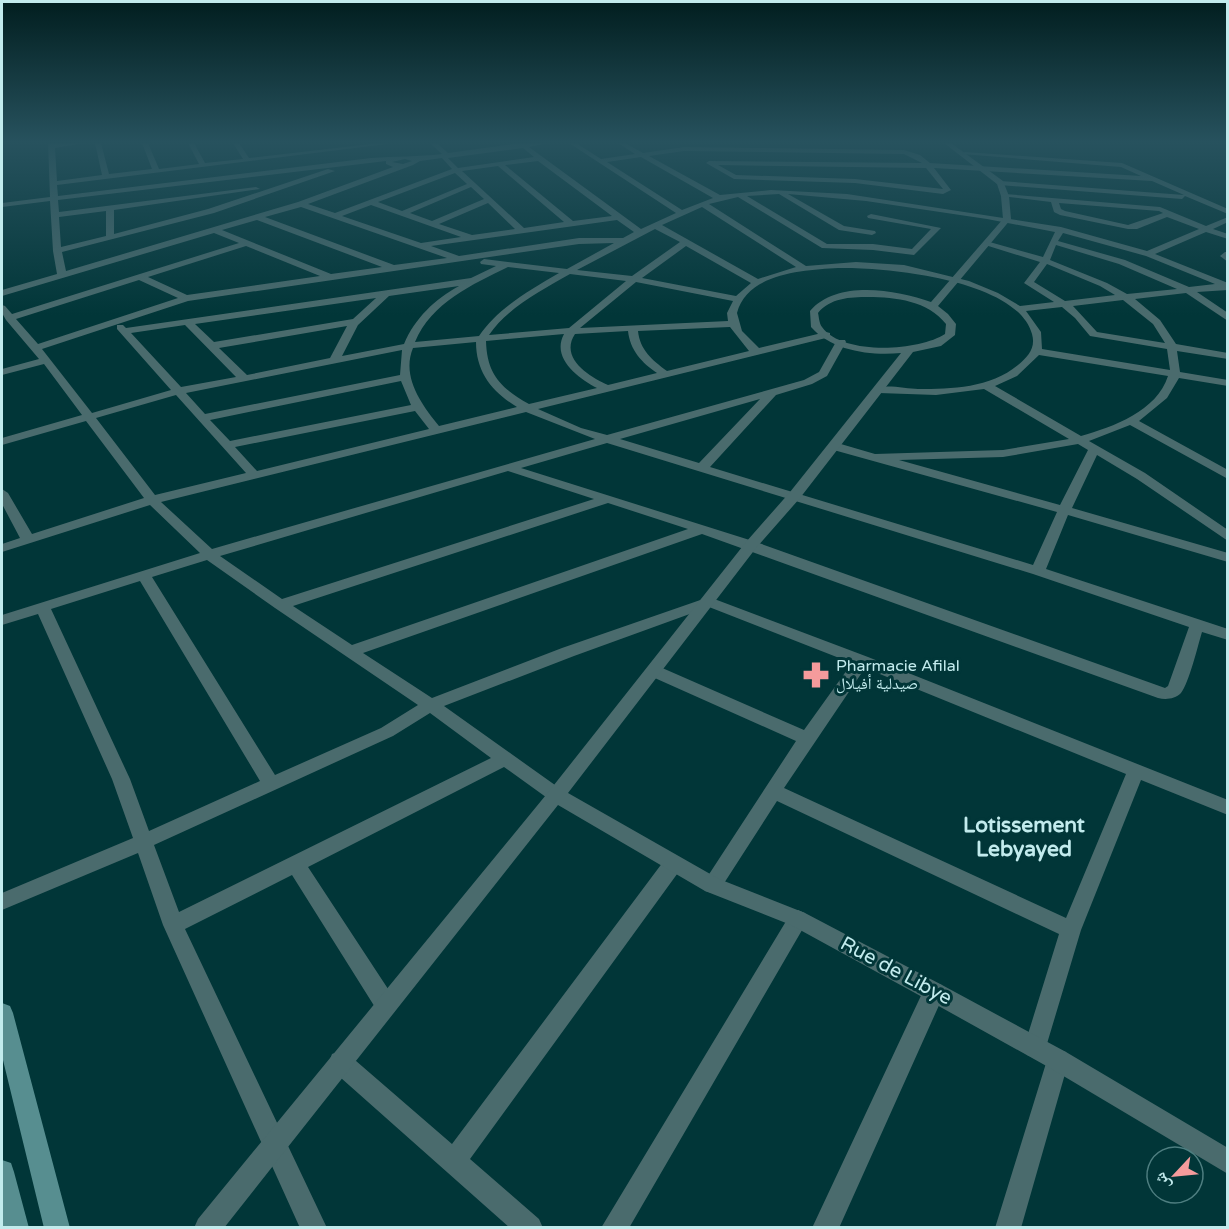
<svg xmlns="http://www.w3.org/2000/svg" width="1229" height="1229" viewBox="0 0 1229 1229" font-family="'Varela Round','Noto Naskh Arabic',sans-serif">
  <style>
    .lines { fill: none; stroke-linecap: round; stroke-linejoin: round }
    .minor { fill: #4a6b6d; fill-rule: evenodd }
    .tertiary { fill: #4a6b6d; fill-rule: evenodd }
    .secondary { fill: #578e90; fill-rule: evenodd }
    .labels { text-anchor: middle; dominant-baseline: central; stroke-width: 6; stroke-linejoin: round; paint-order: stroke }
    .poi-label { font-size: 16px; fill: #c2ebed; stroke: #013638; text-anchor: start }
    .near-street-label { font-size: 20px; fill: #c2ebed; stroke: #013638 }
    .near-neighbourhood-label { font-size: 21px; font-weight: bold; fill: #c2ebed; stroke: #013638 }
  </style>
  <rect width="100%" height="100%" fill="#013638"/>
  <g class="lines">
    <!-- minor -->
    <path class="minor" d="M 48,143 L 85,143 L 55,148 L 57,181 L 102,175 L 95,143 L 101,143 L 109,174 L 152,169 L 142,143 L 148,143 L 159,169 L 199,164 L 188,143 L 194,143 L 205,163 L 243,159 L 233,143 L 239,143 L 249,158 L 379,143 L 387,144 L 57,185 L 58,196 L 371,158 C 395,156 418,157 442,154 L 430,143 L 437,143 L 448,153 L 520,143 L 548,143 L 529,147 L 641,229 L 676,213 L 569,143 L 576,143 L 601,159 L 635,154 L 618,143 L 625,143 L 643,153 L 684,147 L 904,150 L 920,155 L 930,163 L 1141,176 L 1121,167 L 962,154 L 965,152 L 1122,163 L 1228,209 L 1228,214 L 1185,196 L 1182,199 L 1000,185 L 996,183 L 1000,181 L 1184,195 L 1152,181 L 934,168 L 951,190 L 943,194 L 855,183 L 734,179 L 706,163 L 709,161 L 922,163 L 904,154 L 684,151 L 649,156 L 720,195 L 771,190 L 847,194 L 1061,227 L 1147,251 L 1199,229 L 1167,217 L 1137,229 L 1128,229 L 1060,215 L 1054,212 L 1051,202 L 1001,196 L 1005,194 L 1160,207 L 1206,226 L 1228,217 L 1228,222 L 1213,229 L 1228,234 L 1228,239 L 1206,232 L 1155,254 L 1228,283 L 1228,290 L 1197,292 L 1228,313 L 1228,321 L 1186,293 L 1135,299 L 1160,320 L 1176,344 L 1228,353 L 1228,359 L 1177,351 L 1180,372 L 1228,380 L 1228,386 L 1179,378 L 1167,398 L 1139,421 L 1228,470 L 1228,479 L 1130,425 L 1089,441 L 1145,473 L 1228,530 L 1228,541 L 1137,479 L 1097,455 L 1072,508 L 1228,553 L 1228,562 L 1068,515 L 1046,569 L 1228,629 L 1228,640 L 1202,632 C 1198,645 1189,683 1181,693 C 1175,699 1166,700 1158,698 L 702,534 L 363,653 L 432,698 L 562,648 L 709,597 L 868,657 L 1228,800 L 1228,815 L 1141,780 L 1081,930 L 1046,1047 L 1043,1055 L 1035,1058 L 1027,1055 L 1024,1047 L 1059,934 L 777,801 L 719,891 L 712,893 L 705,891 L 702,885 L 796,741 L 648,675 L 646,671 L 648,667 L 660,667 L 804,730 L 852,663 L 709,607 L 574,656 L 444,706 L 562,790 L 565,795 L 562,800 L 556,802 L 550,800 L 504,767 L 308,867 L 394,998 L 397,1005 L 394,1012 L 386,1015 L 378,1012 L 292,875 L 185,929 L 327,1228 L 300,1228 L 163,925 L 138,853 L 2,910 L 2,893 L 133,838 L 112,779 L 38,614 L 2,625 L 2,615 L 200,553 L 150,505 L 2,552 L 2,544 L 20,538 L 2,504 L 2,489 L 8,493 L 32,534 L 144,498 L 86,421 L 2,445 L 2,438 L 82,415 L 44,364 L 2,375 L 2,369 L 39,359 L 6,320 L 2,313 L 2,305 L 5,306 L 12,314 L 239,243 L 214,233 L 2,296 L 2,290 L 57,274 L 53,251 L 50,201 L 2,207 L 2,203 L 50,197 ZM 523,148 L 534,157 L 458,168 L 448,158 ZM 641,157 L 713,198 L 682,210 L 607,162 ZM 442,158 L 452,169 L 335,213 L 308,204 L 413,165 L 420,161 ZM 405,159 L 412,161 L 403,164 L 392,162 ZM 386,161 L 386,164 L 393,167 L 298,202 L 66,271 L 62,252 L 214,213 L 335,171 L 328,169 L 208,209 L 114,234 L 114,210 L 260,189 L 256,187 L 59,212 L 58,200 ZM 538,161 L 612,216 L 573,221 L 505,165 ZM 718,165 L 926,168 L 943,189 L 855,179 L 736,175 ZM 498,166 L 564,222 L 524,228 L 462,171 ZM 455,173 L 467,184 L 402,211 L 378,202 ZM 471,187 L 484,199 L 432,221 L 410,213 ZM 779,194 L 839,230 L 872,235 L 876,233 L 875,231 L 844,226 L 788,194 L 866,201 L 987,219 L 1055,232 L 1043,257 L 986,241 L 982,244 L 1040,262 L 1024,283 L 1054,302 L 1020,306 L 998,293 L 969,281 L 904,265 L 856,262 L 806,266 L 709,204 L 738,197 L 822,248 L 873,250 L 914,255 L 941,228 L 871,214 L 867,216 L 868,218 L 931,229 L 912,249 L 873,244 L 827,244 L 747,196 ZM 488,203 L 515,229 L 472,235 L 439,224 ZM 1059,203 L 1159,211 L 1163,213 L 1128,225 L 1065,211 L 1061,209 ZM 371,205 L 461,237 L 421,243 L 342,216 ZM 301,207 L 447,258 L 394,265 L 265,217 ZM 702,207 L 796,267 L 758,279 L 662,225 ZM 106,211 L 106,236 L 61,247 L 59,217 ZM 257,220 L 382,267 L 331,274 L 222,230 ZM 617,220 L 634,232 L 623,238 L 579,238 L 459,256 L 431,246 ZM 655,229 L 680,242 L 632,276 L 577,270 ZM 1063,233 L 1146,256 L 1215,284 L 1189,287 L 1125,260 L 1058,241 ZM 614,243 L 567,269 L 484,259 L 480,262 L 481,264 L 496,266 L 471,278 L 126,328 L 123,325 L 117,325 L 117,329 L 171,390 L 92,413 L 42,349 L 188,301 L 579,244 ZM 1056,245 L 1119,264 L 1177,289 L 1127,294 L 1107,283 L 1050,260 ZM 246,246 L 320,276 L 187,295 L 148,277 ZM 686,246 L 751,283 L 736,296 L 642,278 ZM 1047,264 L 1100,286 L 1115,295 L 1065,301 L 1034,282 ZM 508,267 L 559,273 C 530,290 498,308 479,336 L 415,342 C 431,303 473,284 508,267 ZM 838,268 C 884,267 1017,279 1032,334 C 1036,348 1028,357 1018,365 C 990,388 952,389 918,389 C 906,389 882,383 873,390 L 879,393 L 936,395 L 984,389 L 1069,439 L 1003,450 L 875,454 L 834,442 L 828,446 L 830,449 L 1057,512 L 1033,565 L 710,467 L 776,395 L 812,384 L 827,376 L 846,342 L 845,340 L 837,340 L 819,372 L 804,380 L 607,435 L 581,428 L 538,409 L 830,337 L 830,333 L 826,332 L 759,348 L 742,331 L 737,313 C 747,273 804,270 838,268 ZM 570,274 L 626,281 L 569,328 L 489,335 C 507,308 542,290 570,274 ZM 139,280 L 178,298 L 38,344 L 16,319 ZM 636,282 L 733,301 L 727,313 L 728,321 L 580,328 ZM 459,286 C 435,299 415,318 404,344 L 342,356 L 358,325 L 389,296 ZM 376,298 L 353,319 L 214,342 L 195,324 ZM 1123,300 L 1153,324 L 1165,343 L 1097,332 L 1073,306 ZM 1062,307 L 1075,318 L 1090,336 L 1167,349 L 1170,370 L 1042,349 L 1041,332 L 1026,311 ZM 185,325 L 236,377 L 181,387 L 131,333 ZM 347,326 L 330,358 L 247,375 L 219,348 ZM 730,327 L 749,351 L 667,371 C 652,360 640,350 638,331 ZM 628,331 C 630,350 642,363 657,373 L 608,385 C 590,377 559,358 575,334 ZM 564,334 C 551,358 578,378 597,388 L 529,404 C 501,388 487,375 486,341 ZM 476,342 C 476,372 492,392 517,407 L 439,426 C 422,405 401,377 413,348 ZM 402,350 L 400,375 L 205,414 L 186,393 ZM 1039,355 L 1168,376 C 1157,411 1113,427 1081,436 L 995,386 L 1017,376 ZM 401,381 L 411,405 L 230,441 L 210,420 ZM 176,395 L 246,473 L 155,495 L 96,418 ZM 760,399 L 699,463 L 620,439 ZM 415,411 L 429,429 L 257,471 L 235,447 ZM 526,412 L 595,439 L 212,549 L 161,502 ZM 607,443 L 1033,574 L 1189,627 L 1168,686 L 1165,688 L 756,542 L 521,468 ZM 1078,444 L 1088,450 L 1060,505 L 899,460 L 1003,457 ZM 508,471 L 594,499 L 282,599 L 220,556 ZM 608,503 L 688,529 L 352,645 L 293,606 ZM 207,560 L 275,608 L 418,705 L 381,728 L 275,775 L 152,577 ZM 140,581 L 260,781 L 149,831 L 130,779 L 51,609 ZM 865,668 L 1126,774 L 1066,918 L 784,788 ZM 430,713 L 491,758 L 179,912 L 154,845 L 393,736 Z
      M 1225,252 L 1228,252 L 1228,262 L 1220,256 Z
      M 673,856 L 680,858 L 683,864 L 680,870 L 470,1159 L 539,1219 L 543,1228 L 510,1228 L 332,1070 L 329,1062 L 332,1054 L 340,1051 L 348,1054 L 452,1144 L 666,858 Z
      M 798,910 L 805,913 L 808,919 L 805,925 L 629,1228 L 601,1228 L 791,913 Z
      M 934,982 L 942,985 L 945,992 L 839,1228 L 812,1228 L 926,985 Z
      M 1058,1049 L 1066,1052 L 1069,1060 L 1021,1228 L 995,1228 L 1047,1060 L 1050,1052 Z"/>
    <!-- tertiary -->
    <path class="tertiary" d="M 944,143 L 951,143 L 1003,181 L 1009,196 L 1011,219 L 938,306 L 948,314 L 956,324 L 955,335 L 941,346 L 913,352 L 800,498 L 756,548 L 568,793 L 719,879 L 805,913 L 942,985 L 1066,1052 L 1228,1148 L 1228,1174 L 1050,1068 L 926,999 L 791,925 L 705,891 L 558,805 L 224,1228 L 194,1228 L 198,1219 L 550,790 L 746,542 L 790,492 L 901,353 C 871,356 832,351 811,327 L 810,311 C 837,279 897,290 931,302 L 1003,219 L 1001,196 L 997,184 ZM 868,297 C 896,297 928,301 946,324 L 945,334 C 919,351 843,356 822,327 C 819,323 819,317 818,313 C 830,298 850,297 868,297 Z"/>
    <!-- secondary -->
    <path class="secondary" d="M 2,1003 L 10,1006 L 13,1013 L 70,1228 L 44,1228 L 2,1056 Z
      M 2,1160 L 11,1163 L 14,1172 L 29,1228 L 3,1228 Z"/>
  </g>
  <!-- sky -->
  <linearGradient id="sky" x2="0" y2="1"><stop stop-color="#011e1f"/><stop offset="0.45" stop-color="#27525e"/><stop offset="1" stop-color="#27525e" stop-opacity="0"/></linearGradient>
  <rect width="1229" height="315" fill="url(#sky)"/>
  <!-- icons -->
  <defs>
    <g id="pharmacy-bare" transform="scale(2.07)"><path d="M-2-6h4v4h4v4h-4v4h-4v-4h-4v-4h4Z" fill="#f59b9c" stroke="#013638" stroke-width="2.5" paint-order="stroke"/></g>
  </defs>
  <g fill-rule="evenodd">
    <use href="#pharmacy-bare" x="816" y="675"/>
  </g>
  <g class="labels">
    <!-- poi labels -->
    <g class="poi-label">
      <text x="836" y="666">Pharmacie Afilal<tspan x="836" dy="18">صيدلية أفيلال</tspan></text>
    </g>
    <!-- near-street labels -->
    <g class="near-street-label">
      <text transform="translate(896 971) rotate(28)">Rue de Libye</text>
    </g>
    <!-- near-neighbourhood labels -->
    <g class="near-neighbourhood-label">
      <text x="1024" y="825">Lotissement<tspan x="1024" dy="24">Lebyayed</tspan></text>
    </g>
  </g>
  <!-- border -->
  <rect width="1229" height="1229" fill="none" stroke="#c2ebed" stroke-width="6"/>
  <!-- north arrow -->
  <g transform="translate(1175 1175) rotate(244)"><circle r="28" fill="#013638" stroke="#4e7e80" stroke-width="1.5"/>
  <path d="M0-4.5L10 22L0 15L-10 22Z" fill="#f59b9c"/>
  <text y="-9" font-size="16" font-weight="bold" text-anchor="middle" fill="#c2ebed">ش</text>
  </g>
</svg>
